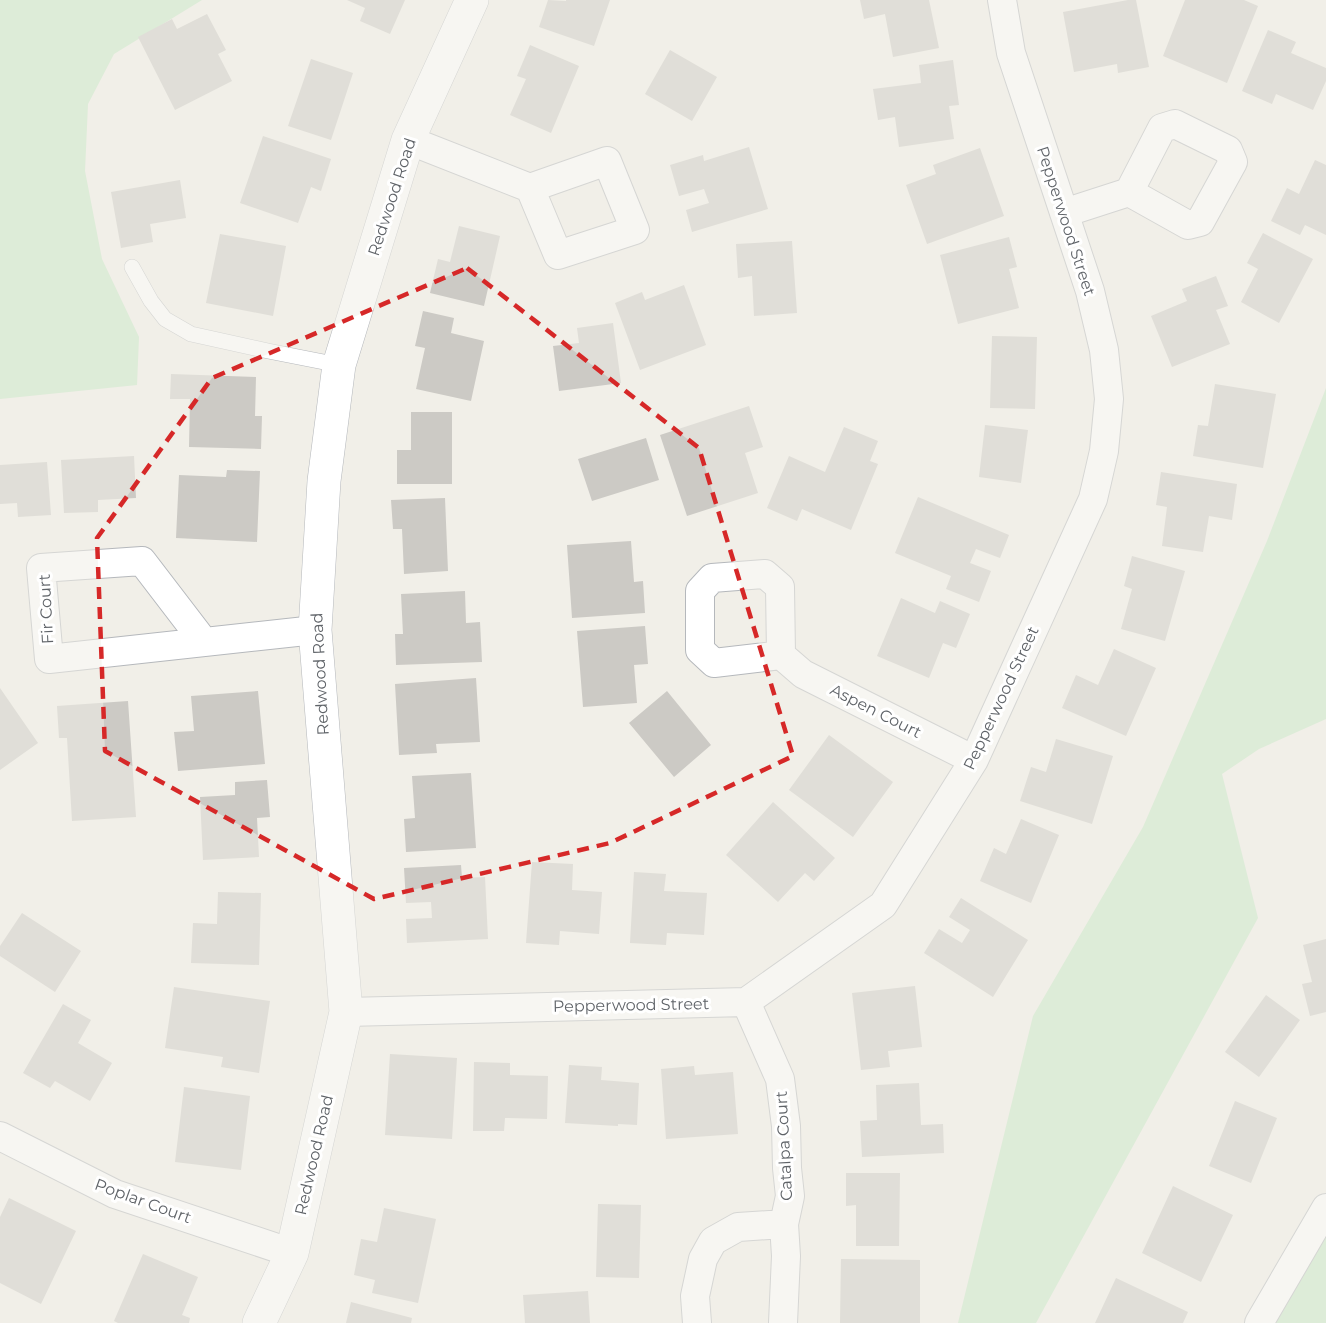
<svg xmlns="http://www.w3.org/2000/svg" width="1326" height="1323" viewBox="0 0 1326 1323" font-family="Montserrat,sans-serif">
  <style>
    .green { fill: #c5e8c5 }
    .building { fill: #cccac5 }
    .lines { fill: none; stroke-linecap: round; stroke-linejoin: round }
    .service-casing { stroke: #b5b8bc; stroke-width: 16 }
    .minor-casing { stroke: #b5b8bc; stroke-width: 30 }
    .tertiary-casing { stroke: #b5b8bc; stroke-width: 34 }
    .service { stroke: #fff; stroke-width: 15 }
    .minor { stroke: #fff; stroke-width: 28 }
    .tertiary { stroke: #fff; stroke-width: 33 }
    .marked { fill: none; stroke: #d62828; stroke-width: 4.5; stroke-dasharray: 12 8; stroke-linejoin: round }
    .labels { text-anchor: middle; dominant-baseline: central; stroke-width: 6; stroke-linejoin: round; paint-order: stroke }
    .street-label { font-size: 16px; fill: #5f6368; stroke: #fff }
  </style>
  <rect width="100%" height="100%" fill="#f1efe8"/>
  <!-- green -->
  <path class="green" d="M 0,0 L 202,0 L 114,54 L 88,104 L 85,171 L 102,259 L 139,337 L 137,385 L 0,399 Z
    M 1326,388 L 1326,719 L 1259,749 L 1222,774 L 1258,918 L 1036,1323 L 958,1323 L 1033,1016 L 1143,827 L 1267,541 Z
    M 1326,1208 L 1326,1323 L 1259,1323 Z"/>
  <!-- building -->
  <path class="building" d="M 347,0 L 405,0 L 390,34 L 360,21 L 365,8 Z
    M 548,0 L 566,1 L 566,0 L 610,0 L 594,46 L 539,27 Z
    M 860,0 L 929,0 L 939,48 L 893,57 L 885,14 L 864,19 Z
    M 1128,0 L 1136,0 L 1149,67 L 1118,73 L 1117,64 L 1074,72 L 1063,12 Z
    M 1185,0 L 1244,0 L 1258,6 L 1227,83 L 1163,56 Z
    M 207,14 L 226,50 L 218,54 L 232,81 L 175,110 L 138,37 L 172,19 L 177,29 Z
    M 1268,30 L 1296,42 L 1291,53 L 1326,68 L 1326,81 L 1313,110 L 1276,94 L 1272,104 L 1242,91 Z
    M 530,45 L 579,66 L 551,133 L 510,115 L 526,79 L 517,76 Z
    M 670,50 L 717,77 L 692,121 L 645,94 Z
    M 311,59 L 353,73 L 331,140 L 288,126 Z
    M 953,60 L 959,105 L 949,106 L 954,139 L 899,147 L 895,117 L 878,120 L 873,89 L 921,83 L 919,65 Z
    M 263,136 L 331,159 L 321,191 L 311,187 L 298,223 L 240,203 Z
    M 749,147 L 768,209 L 692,232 L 686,210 L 709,203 L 704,189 L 679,196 L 670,165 L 703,155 L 704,161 Z
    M 980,148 L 1004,216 L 927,244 L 906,185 L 936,174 L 933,165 Z
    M 1315,160 L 1326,165 L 1326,235 L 1305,225 L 1300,235 L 1271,221 L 1287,188 L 1299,194 Z
    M 180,180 L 186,218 L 150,224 L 153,242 L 121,248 L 111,192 Z
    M 459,226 L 500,236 L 484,306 L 430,293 L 438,259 L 450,262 Z
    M 1263,233 L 1313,259 L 1279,323 L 1241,302 L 1258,269 L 1247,263 Z
    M 220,234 L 286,246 L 273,316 L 206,303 Z
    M 1009,237 L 1017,267 L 1009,269 L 1019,308 L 958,324 L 940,255 Z
    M 792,241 L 797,313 L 754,316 L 752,276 L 738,278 L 736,244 Z
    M 1216,276 L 1228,306 L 1216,310 L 1230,344 L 1172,367 L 1151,316 L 1187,301 L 1182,289 Z
    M 684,285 L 706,345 L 640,370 L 615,303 L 642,292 L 645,300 Z
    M 423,311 L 454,318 L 451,333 L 484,341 L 471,401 L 416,389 L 425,348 L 415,346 Z
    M 613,323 L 621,383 L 559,391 L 553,346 L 579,343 L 577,328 Z
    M 992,336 L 1037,337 L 1035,409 L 990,408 Z
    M 171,374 L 256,377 L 255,416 L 262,416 L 261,449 L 189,447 L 190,399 L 170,399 Z
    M 1215,384 L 1276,394 L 1263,468 L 1193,456 L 1198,425 L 1208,426 Z
    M 749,406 L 763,447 L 745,453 L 758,493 L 687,516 L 660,435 Z
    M 411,412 L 452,412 L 452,484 L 397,484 L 397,450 L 411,450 Z
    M 985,425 L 1028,430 L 1021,483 L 979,477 Z
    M 844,427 L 878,441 L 870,461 L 878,464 L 851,530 L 802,509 L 797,521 L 767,508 L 789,456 L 825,472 Z
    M 646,438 L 659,480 L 592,501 L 578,459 Z
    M 134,456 L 136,498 L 98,500 L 98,512 L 64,513 L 61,460 Z
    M 47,462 L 51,515 L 18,517 L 17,503 L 0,504 L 0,465 Z
    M 227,470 L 260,471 L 257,542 L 176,538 L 179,475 L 226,477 Z
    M 1161,472 L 1237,484 L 1232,520 L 1209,516 L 1203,552 L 1162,546 L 1167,507 L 1156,505 Z
    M 918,497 L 1009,535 L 1000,558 L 976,549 L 970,563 L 991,571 L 979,602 L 946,589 L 951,576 L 895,553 Z
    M 445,498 L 448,571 L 404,574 L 402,529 L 393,529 L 391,500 Z
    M 631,541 L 634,582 L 643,581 L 645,613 L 572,618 L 567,545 Z
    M 1132,556 L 1185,571 L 1165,641 L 1121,629 L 1132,589 L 1124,586 Z
    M 465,591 L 466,623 L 480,622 L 482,662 L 396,665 L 395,634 L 403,634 L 401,594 Z
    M 901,598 L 935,613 L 940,601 L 970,614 L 956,648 L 943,643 L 929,678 L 877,656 Z
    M 645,626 L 648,664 L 634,665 L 637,703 L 583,707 L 577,631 Z
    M 1114,649 L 1156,668 L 1126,736 L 1062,708 L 1076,675 L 1098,685 Z
    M 476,678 L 480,742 L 436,744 L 437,753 L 399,755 L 395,684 Z
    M 0,688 L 38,743 L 0,770 Z
    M 258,691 L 265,764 L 178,771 L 174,732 L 194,731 L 191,696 Z
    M 667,691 L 711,745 L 674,777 L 629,723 Z
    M 128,701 L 136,817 L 72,821 L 67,738 L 59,738 L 57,706 Z
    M 829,735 L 893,782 L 853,837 L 789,790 Z
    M 1056,739 L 1113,756 L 1092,824 L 1020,801 L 1031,767 L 1046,772 Z
    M 471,773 L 476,848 L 406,852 L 404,819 L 415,818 L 412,776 Z
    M 267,780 L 270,817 L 257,818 L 259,857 L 203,860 L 200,797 L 235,795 L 235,782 Z
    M 773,802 L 835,858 L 814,881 L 805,873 L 778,902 L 726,855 Z
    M 1021,819 L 1059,835 L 1031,903 L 980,881 L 994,848 L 1006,854 Z
    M 532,862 L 573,864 L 572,890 L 602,892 L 599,934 L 560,931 L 559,945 L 526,943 Z
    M 461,865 L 462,878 L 485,877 L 488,939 L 407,943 L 406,919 L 432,918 L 431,902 L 406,903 L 404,868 Z
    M 634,872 L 666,874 L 664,891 L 707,893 L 704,935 L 667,933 L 666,945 L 630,943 Z
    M 218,892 L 261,893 L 259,965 L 191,963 L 193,923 L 217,924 Z
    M 961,898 L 1028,940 L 993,997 L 924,953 L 939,929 L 962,943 L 970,930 L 949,917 Z
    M 22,913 L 81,951 L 55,992 L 0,956 L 0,946 Z
    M 1326,939 L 1326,1012 L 1310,1016 L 1302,984 L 1312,982 L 1303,945 Z
    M 915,986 L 922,1047 L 888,1051 L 890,1067 L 861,1070 L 852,993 Z
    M 174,987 L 270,1001 L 259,1073 L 221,1067 L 223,1057 L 165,1048 Z
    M 1266,995 L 1300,1020 L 1259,1077 L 1225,1052 Z
    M 63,1004 L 91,1020 L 78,1043 L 112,1063 L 90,1101 L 55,1081 L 50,1088 L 23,1073 Z
    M 390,1054 L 457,1058 L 452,1139 L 385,1135 Z
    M 474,1062 L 510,1063 L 510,1075 L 548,1076 L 547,1119 L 505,1118 L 504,1131 L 473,1131 Z
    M 569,1065 L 602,1067 L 601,1080 L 639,1083 L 637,1125 L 618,1124 L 618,1126 L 565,1123 Z
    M 694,1066 L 695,1075 L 733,1072 L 738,1134 L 666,1139 L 661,1069 Z
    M 919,1083 L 921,1125 L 943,1124 L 944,1153 L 862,1157 L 860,1121 L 877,1120 L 876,1085 Z
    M 184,1087 L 250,1096 L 241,1170 L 175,1162 Z
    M 1235,1101 L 1277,1118 L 1251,1183 L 1209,1166 Z
    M 846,1173 L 900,1173 L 899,1246 L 856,1246 L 856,1205 L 846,1206 Z
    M 1173,1186 L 1233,1215 L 1201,1282 L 1142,1253 Z
    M 9,1198 L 76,1231 L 41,1304 L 0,1283 L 0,1217 Z
    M 598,1204 L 641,1205 L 639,1278 L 596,1277 Z
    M 384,1208 L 436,1219 L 418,1303 L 372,1293 L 375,1280 L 354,1275 L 361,1239 L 377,1242 Z
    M 143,1254 L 198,1277 L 182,1315 L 190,1318 L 189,1323 L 118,1323 L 114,1321 Z
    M 841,1259 L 920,1260 L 920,1323 L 840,1323 Z
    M 1116,1278 L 1188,1312 L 1183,1323 L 1095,1323 Z
    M 588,1291 L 590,1323 L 525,1323 L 523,1295 Z
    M 351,1302 L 412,1318 L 411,1323 L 346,1323 Z"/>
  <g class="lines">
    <!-- service casing -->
    <g class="service-casing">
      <path id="service" d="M 132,267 L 151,301 L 165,319 L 191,334 L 268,351 L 339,365"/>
    </g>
    <!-- minor casing -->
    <g class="minor-casing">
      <path id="minor" d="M 408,140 L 530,188 L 558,255 L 635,230 L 607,161 L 530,188
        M 1064,213 L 1129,192 L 1162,128 L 1175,124 L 1228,150 L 1233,162 L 1200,222 L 1188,225 L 1129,192
        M 204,642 L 142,561 L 41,568 L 49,659 L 315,630
        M 781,655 L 780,587 L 765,574 L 712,578 L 700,591 L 700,650 L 714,663 L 781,655 L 803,674 L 974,760
        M 746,1002 L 780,1079 L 786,1126 L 787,1168 L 790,1196 L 784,1224 L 786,1256 L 783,1323
        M 346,1012 L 746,1002 L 883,905 L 974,760 L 1093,499 L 1104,451 L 1109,399 L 1104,350 L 1090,291 L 1011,53 L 1002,0
        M 0,1136 L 115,1194 L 292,1253
        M 697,1323 L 695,1296 L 703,1259 L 713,1241 L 738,1227 L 784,1224
        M 1259,1323 L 1326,1208"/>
    </g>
    <!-- tertiary casing -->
    <g class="tertiary-casing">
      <path id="tertiary" d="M 259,1323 L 292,1253 L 346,1012 L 315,630 L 324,481 L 339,365 L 408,140 L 472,0"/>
    </g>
    <!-- service -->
    <use href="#service" class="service"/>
    <!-- minor -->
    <use href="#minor" class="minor"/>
    <!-- tertiary -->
    <use href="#tertiary" class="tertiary"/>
  </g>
  <!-- marked area -->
  <path d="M0 0H1326V1323H0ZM 467,268 L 699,448 L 793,756 L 610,843 L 374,899 L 105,751 L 97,538 L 212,378 Z" fill="#f1efe8" fill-opacity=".55" fill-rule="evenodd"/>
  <path class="marked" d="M 467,268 L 699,448 L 793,756 L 610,843 L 374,899 L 105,751 L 97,538 L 212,378 Z"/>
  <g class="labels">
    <!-- street labels -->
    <g class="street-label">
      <text transform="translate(392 197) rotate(-72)">Redwood Road</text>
      <text transform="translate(1066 221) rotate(72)">Pepperwood Street</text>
      <text transform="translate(46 609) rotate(-93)">Fir Court</text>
      <text transform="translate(320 674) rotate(-93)">Redwood Road</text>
      <text transform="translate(1001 698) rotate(-65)">Pepperwood Street</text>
      <text transform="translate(876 711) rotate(27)">Aspen Court</text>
      <text transform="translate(631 1005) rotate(-1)">Pepperwood Street</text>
      <text transform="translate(784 1146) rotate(-93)">Catalpa Court</text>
      <text transform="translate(314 1155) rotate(-77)">Redwood Road</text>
      <text transform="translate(143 1201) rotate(20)">Poplar Court</text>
    </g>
  </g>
</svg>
